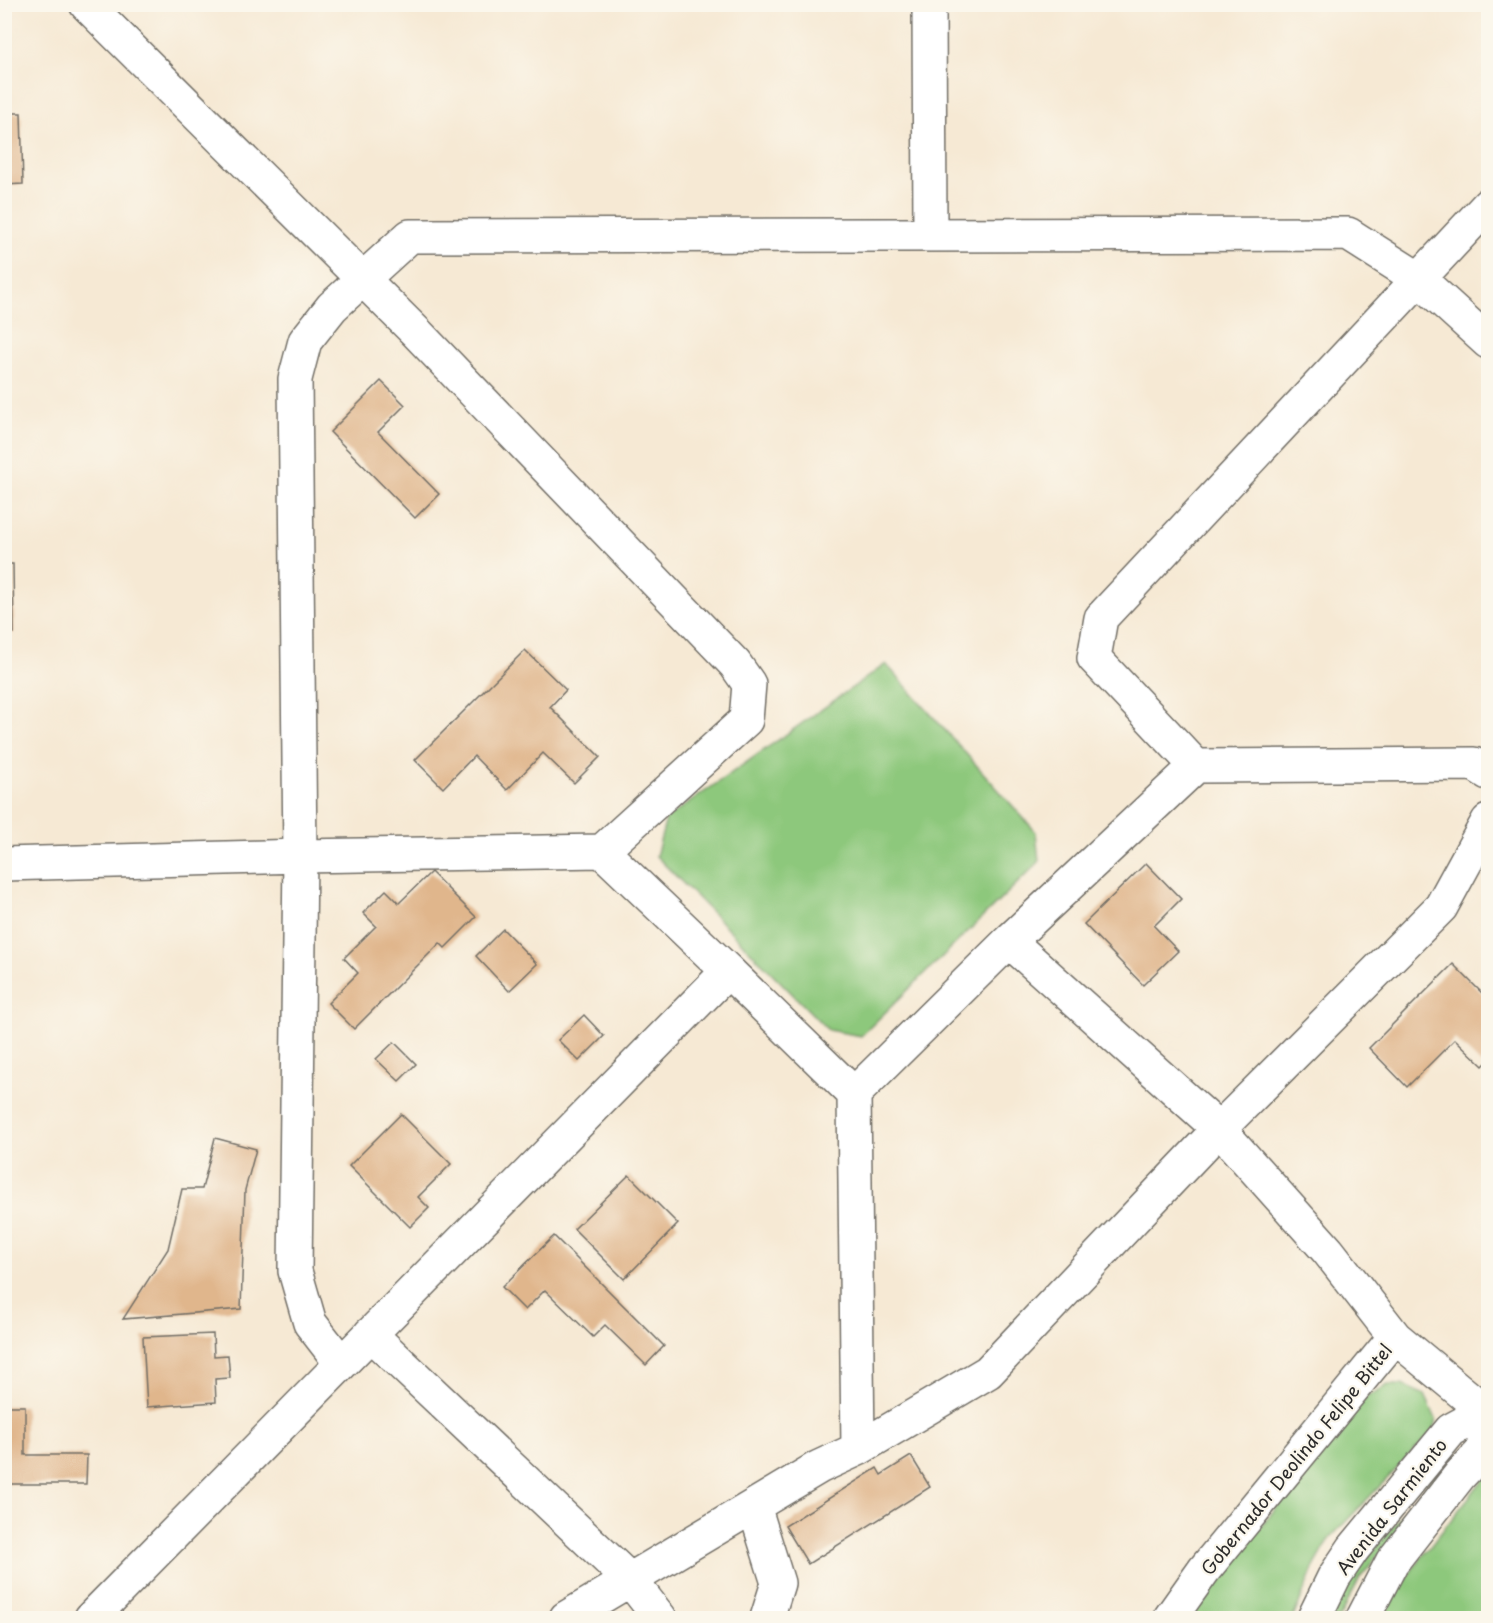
<svg xmlns="http://www.w3.org/2000/svg" width="1493" height="1623" viewBox="0 0 1493 1623" font-family="'Playpen Sans',sans-serif">
  <style>
    .green { fill: #8dc87c; stroke: #5c7a54; stroke-width: 1.5 }
    .building { fill: #e0b68c }
    .lines { fill: none; stroke-linecap: round; stroke-linejoin: round }
    .minor-casing { stroke: #726e66; stroke-width: 36 }
    .minor { stroke: #fff; stroke-width: 33 }
    .labels { text-anchor: middle; dominant-baseline: central; stroke-width: 4.5; stroke-linejoin: round; paint-order: stroke }
    .street-label { font-size: 18px; fill: #2b2b2b; stroke: #fbf7ec }
  </style>
  <rect width="100%" height="100%" fill="#fbf7ec"/>
  <filter id="ink" filterUnits="userSpaceOnUse"><feTurbulence type="fractalNoise" baseFrequency=".0167" numOctaves="2"/><feDisplacementMap in="SourceGraphic" scale="12" xChannelSelector="R" yChannelSelector="G"/><feConvolveMatrix kernelMatrix="1 2 1 2 8 2 1 2 1" color-interpolation-filters="sRGB"/></filter>
  <filter id="wash" filterUnits="userSpaceOnUse"><feTurbulence type="fractalNoise" baseFrequency=".008" numOctaves="4" result="noise"/><feDisplacementMap in="SourceGraphic" scale="24" xChannelSelector="R" yChannelSelector="G"/><feGaussianBlur stdDeviation="1.35" result="paint"/><feColorMatrix in="noise" values="0 0 0 0 0 0 0 0 0 0 0 0 0 0 0 0 0 1.4 0 .05"/><feComposite in="paint" operator="in"/></filter>
  <g filter="url(#wash)">
    <rect width="100%" height="100%" fill="#f6e9d4"/>
    <!-- green -->
    <path class="green" d="M 886,664 L 1036,832 L 1039,862 L 861,1036 L 828,1030 L 656,856 L 666,819 Z
      M 1388,1385 L 1402,1385 L 1425,1395 L 1436,1419 L 1433,1431 L 1331,1537 L 1313,1569 L 1293,1618 L 1188,1618 L 1354,1410 L 1365,1398 Z
      M 1442,1467 L 1446,1471 L 1360,1578 L 1339,1618 L 1327,1618 L 1353,1574 Z
      M 1488,1473 L 1488,1618 L 1384,1618 L 1399,1588 L 1417,1563 Z"/>
    <g id="blocks">
      <!-- building -->
      <path class="building" d="M 4,113 L 21,113 L 23,184 L 4,185 Z
        M 381,381 L 405,405 L 378,432 L 439,494 L 415,518 L 330,432 Z
        M 4,564 L 13,564 L 14,633 L 4,633 Z
        M 525,650 L 566,690 L 550,707 L 600,757 L 574,783 L 543,753 L 507,790 L 474,756 L 443,788 L 415,760 Z
        M 1146,863 L 1181,899 L 1154,926 L 1178,951 L 1143,985 L 1084,924 Z
        M 431,872 L 476,917 L 445,948 L 440,943 L 354,1029 L 328,1003 L 358,973 L 344,958 L 376,926 L 363,913 L 386,890 L 399,903 Z
        M 503,929 L 537,964 L 509,991 L 476,956 Z
        M 1453,964 L 1488,999 L 1488,1061 L 1483,1066 L 1455,1039 L 1407,1087 L 1369,1048 Z
        M 584,1015 L 604,1036 L 579,1061 L 558,1040 Z
        M 394,1042 L 416,1064 L 399,1081 L 376,1059 Z
        M 401,1114 L 451,1164 L 418,1197 L 429,1208 L 410,1227 L 349,1166 Z
        M 215,1138 L 256,1149 L 245,1190 L 241,1309 L 123,1319 L 168,1249 L 182,1189 L 202,1189 Z
        M 629,1175 L 678,1224 L 624,1279 L 574,1229 Z
        M 554,1236 L 664,1346 L 646,1365 L 605,1325 L 593,1337 L 545,1290 L 525,1310 L 502,1287 Z
        M 213,1334 L 214,1356 L 228,1355 L 230,1378 L 215,1379 L 216,1402 L 147,1407 L 143,1337 Z
        M 4,1406 L 25,1406 L 25,1455 L 87,1455 L 86,1484 L 4,1484 Z
        M 911,1456 L 930,1487 L 808,1564 L 785,1526 L 877,1468 L 881,1475 Z"/>
    </g>
  </g>
  <g filter="url(#ink)">
    <use href="#blocks" fill-opacity="0" stroke="#726e66" stroke-width="1.5"/>
    <g class="lines">
      <!-- minor casing -->
      <g class="minor-casing">
        <path id="minor" d="M 86,4 L 417,333 L 735,664 L 749,684 L 746,720 L 602,851
          M 929,4 L 930,235
          M 1196,766 L 1094,658 L 1101,618 L 1488,205
          M 4,864 L 300,856 L 602,851 L 728,971 L 91,1618
          M 1009,941 L 1219,1129 L 1328,1251 L 1395,1337 L 1488,1414
          M 728,971 L 854,1094
          M 370,1334 L 631,1581 L 660,1618
          M 341,1363 L 310,1323 L 295,1271 L 300,856 L 295,379 L 305,341 L 332,307 L 410,236 L 1348,234 L 1419,279 L 1488,342
          M 858,1449 L 854,1094 L 1009,941 L 1196,766 L 1474,764 L 1488,773
          M 754,1506 L 778,1583 L 767,1618
          M 566,1618 L 819,1467 L 858,1449 L 988,1372 L 1219,1129 L 1441,907 L 1488,821
          M 1170,1618 L 1204,1570 L 1395,1337
          M 1314,1618 L 1334,1577 L 1353,1549 L 1451,1430 L 1488,1410
          M 1363,1618 L 1392,1562 L 1460,1475 L 1483,1451 L 1487,1413"/>
      </g>
      <!-- minor -->
      <use href="#minor" class="minor"/>
    </g>
  </g>
  <g class="labels">
    <!-- street labels -->
    <g class="street-label">
      <text transform="translate(1296 1459) rotate(-51)">Gobernador Deolindo Felipe Bittel</text>
      <text transform="translate(1391 1506) rotate(-52)">Avenida Sarmiento</text>
    </g>
  </g>
  <!-- margin -->
  <rect width="1493" height="1623" fill="none" stroke="#fbf7ec" stroke-width="24"/>
</svg>
